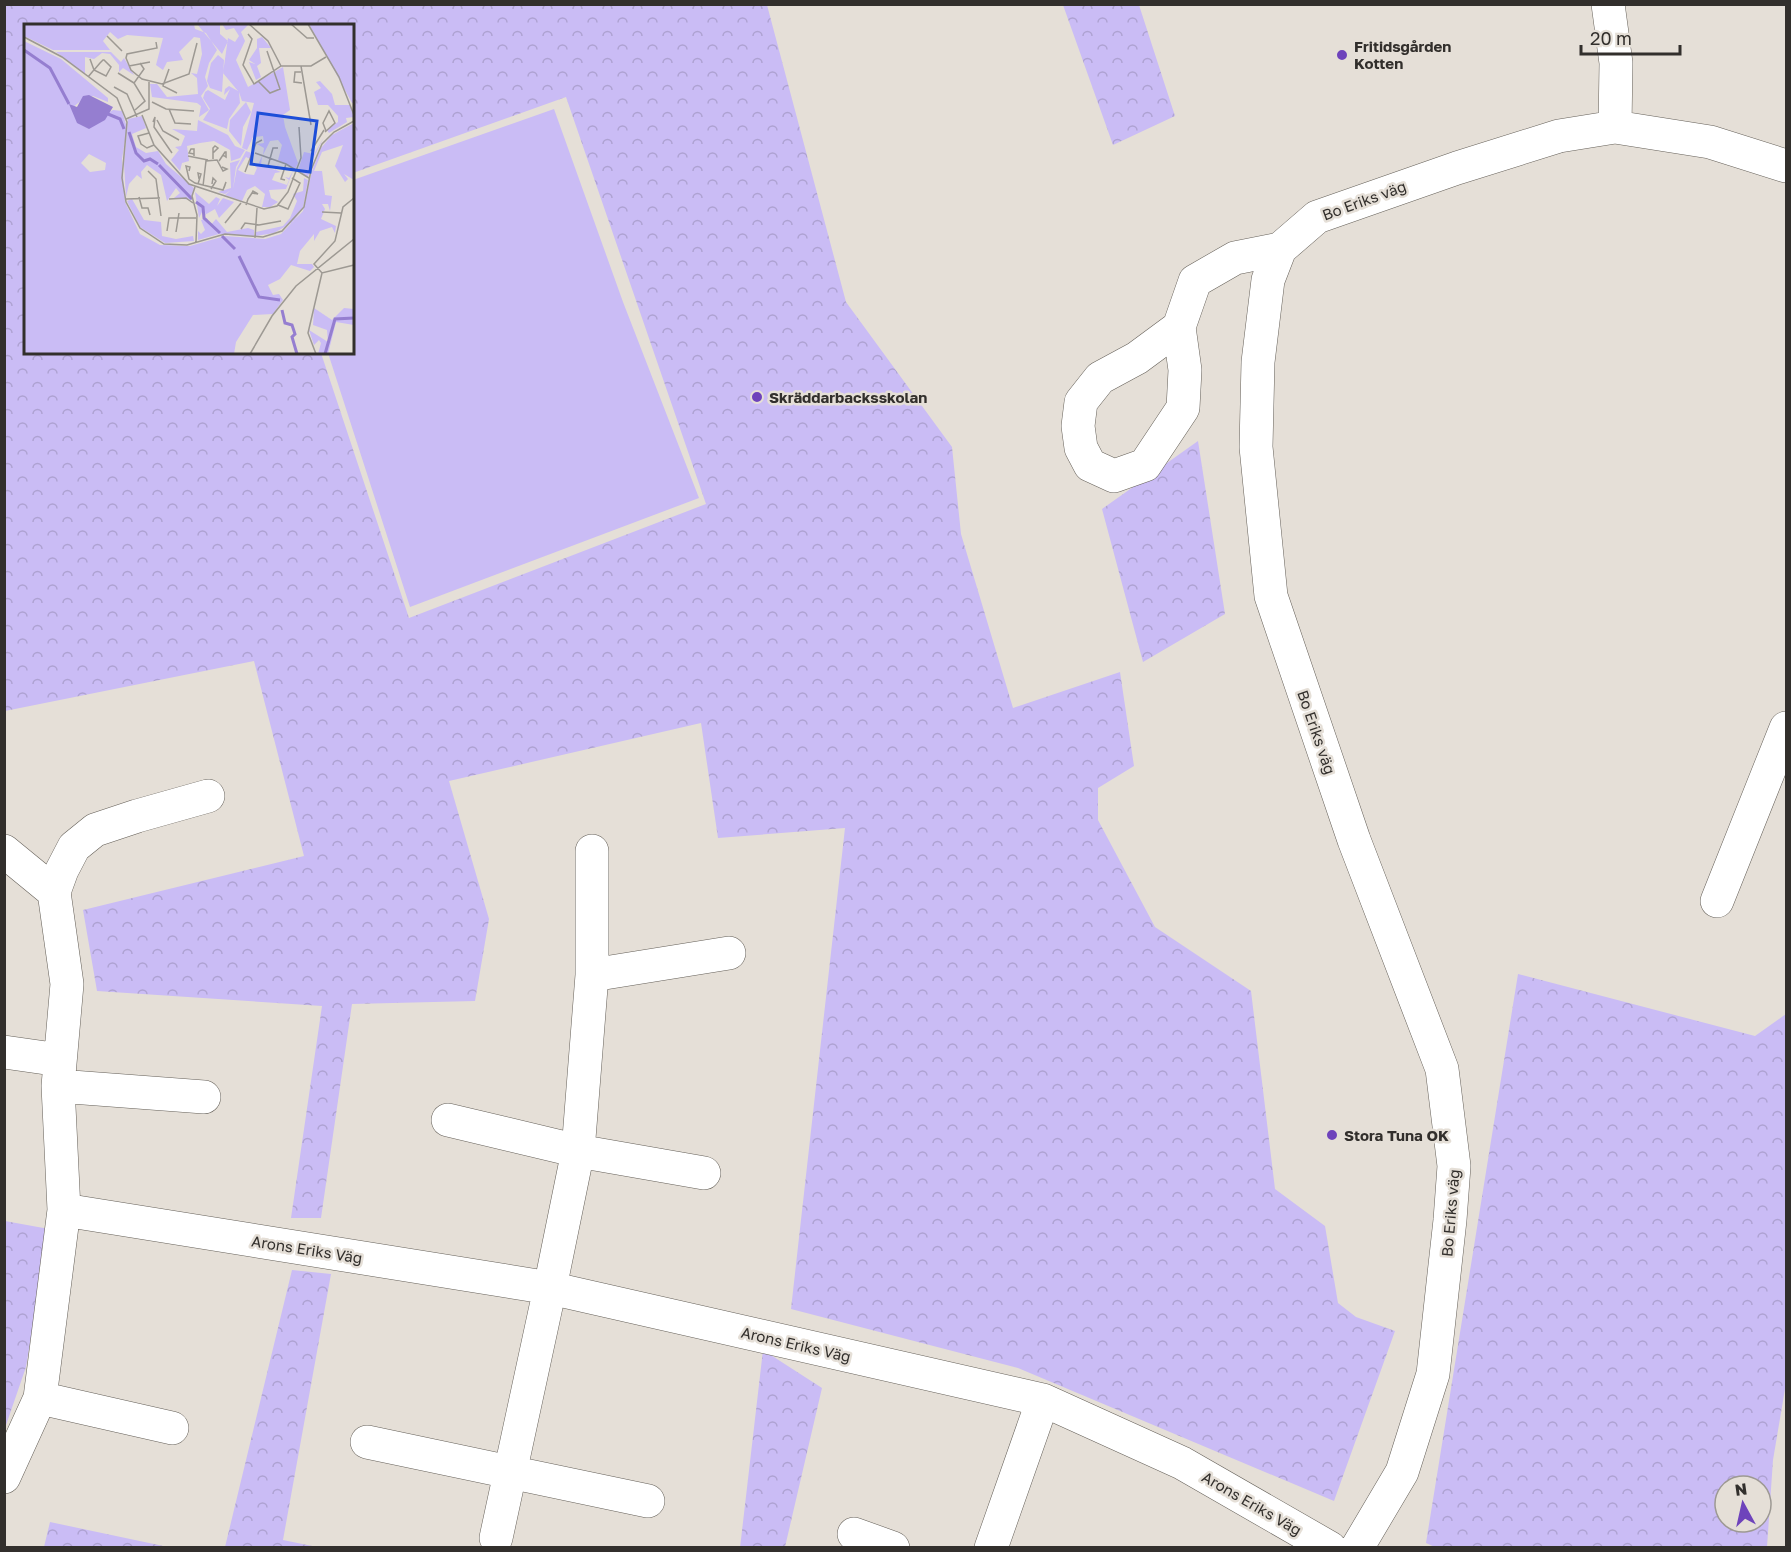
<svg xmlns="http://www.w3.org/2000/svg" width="1791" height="1552" viewBox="0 0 1791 1552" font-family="'Golos Text',sans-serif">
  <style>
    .forest { fill: url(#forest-crowns); fill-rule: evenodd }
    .pitch { fill: #cabcf5 }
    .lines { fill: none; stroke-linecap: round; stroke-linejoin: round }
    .minor-casing { stroke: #656059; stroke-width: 34 }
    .minor { stroke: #fff; stroke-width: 33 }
    .poi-dot { fill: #6e43bb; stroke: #e5dfd7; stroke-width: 2 }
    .labels { text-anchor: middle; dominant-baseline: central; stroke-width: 5; stroke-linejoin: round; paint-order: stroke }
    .poi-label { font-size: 15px; font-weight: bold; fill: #322f2c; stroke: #e5dfd7; text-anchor: start }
    .street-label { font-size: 15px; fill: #322f2c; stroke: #e5dfd7 }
    .inset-river { fill: none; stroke: #957ed0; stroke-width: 3 }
    .inset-road { fill: none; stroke: #9d9993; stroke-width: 1.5 }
    .view { fill: #1d4ed8; fill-opacity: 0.15; stroke: #1d4ed8; stroke-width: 3 }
    .inset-edge { fill: none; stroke: #322f2c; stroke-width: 3 }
  </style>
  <defs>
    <pattern id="forest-crowns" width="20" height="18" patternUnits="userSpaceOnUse" patternTransform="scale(1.5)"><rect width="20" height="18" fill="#cabcf5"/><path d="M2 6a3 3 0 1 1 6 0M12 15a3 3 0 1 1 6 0" fill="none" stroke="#aea2d2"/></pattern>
  </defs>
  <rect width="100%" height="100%" fill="#e5dfd7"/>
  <!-- forest -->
  <path class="forest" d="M 5,4 L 767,5 L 846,302 L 952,447 L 961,534 L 1013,708 L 1120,672 L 1134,766 L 1098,788 L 1098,820 L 1155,927 L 1251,991 L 1275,1189 L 1325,1226 L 1338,1303 L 1356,1317 L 1395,1331 L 1334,1501 L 1018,1368 L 791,1309 L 845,828 L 718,838 L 701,723 L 449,781 L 489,919 L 475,1001 L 352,1004 L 321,1218 L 291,1218 L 322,1006 L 97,991 L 83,910 L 304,856 L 254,661 L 5,711 ZM 26,26 L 352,26 L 353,173 L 566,97 L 706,504 L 409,618 L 321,353 L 26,352 Z
    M 1063,5 L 1139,5 L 1175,116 L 1113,145 Z
    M 1198,441 L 1225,614 L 1143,662 L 1102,509 Z
    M 1518,974 L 1755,1036 L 1786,1014 L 1786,1383 L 1773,1460 L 1767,1547 L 1437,1548 L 1426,1543 ZM 1725,1486 L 1761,1486 L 1761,1522 L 1725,1522 Z
    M 5,1221 L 49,1229 L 26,1367 L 5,1428 Z
    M 292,1270 L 331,1274 L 283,1540 L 317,1547 L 225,1547 Z
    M 763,1350 L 822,1388 L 785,1547 L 740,1548 Z
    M 50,1522 L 168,1547 L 44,1547 Z"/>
  <!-- pitch -->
  <path class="pitch" d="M 554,109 L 623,302 L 699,498 L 410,607 L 328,353 L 352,352 L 353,180 Z"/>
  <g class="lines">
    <!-- minor casing -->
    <g class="minor-casing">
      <path id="minor" d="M 1608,4 L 1616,63 L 1615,127
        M 1179,327 L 1137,358 L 1100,378 L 1081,402 L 1078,426 L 1081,448 L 1090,465 L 1114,476 L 1145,465 L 1183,408 L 1185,370 L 1179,327 L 1195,281 L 1235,258 L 1280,249
        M 4,851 L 54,892
        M 592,851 L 592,975
        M 1717,901 L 1786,728
        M 4,1052 L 60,1060
        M 58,1086 L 204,1097
        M 448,1120 L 578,1151 L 704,1173
        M 64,1210 L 550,1288 L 1043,1400 L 1182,1463 L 1330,1548
        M 40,1398 L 172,1428
        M 367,1442 L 648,1501
        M 4,1477 L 40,1398 L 64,1210 L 58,1086 L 67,984 L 54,892 L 62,870 L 74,847 L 95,830 L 137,816 L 208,796
        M 854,1534 L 893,1548
        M 496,1538 L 550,1288 L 578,1151 L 592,975 L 729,953
        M 991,1548 L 1043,1400
        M 1357,1548 L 1402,1472 L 1433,1374 L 1450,1220 L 1454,1166 L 1442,1069 L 1354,840 L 1271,596 L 1256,447 L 1258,362 L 1268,280 L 1280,249 L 1317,217 L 1457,168 L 1559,136 L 1615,127 L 1710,142 L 1786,166"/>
    </g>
    <!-- minor -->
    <use href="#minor" class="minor"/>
  </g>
  <!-- markers -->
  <g class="poi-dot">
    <circle cx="1342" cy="55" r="6"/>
    <circle cx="757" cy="397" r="6"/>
    <circle cx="1332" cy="1135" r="6"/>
  </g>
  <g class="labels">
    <!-- poi labels -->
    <g class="poi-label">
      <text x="1354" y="46">Fritidsgården<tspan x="1354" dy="17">Kotten</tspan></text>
      <text x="769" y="397">Skräddarbacksskolan</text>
      <text x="1344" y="1135">Stora Tuna OK</text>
    </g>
    <!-- street labels -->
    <g class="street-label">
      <text transform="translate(1364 200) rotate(-20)">Bo Eriks väg</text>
      <text transform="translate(1317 732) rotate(71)">Bo Eriks väg</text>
      <text transform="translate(1450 1213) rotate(-85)">Bo Eriks väg</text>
      <text transform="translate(307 1249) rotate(9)">Arons Eriks Väg</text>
      <text transform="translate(796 1344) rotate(13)">Arons Eriks Väg</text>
      <text transform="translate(1252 1503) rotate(30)">Arons Eriks Väg</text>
    </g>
  </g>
  <!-- overview -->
  <g transform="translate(24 24)">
    <rect width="330" height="330" fill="#e5dfd7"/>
    <path d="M 0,0 L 170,0 L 171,5 L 182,9 L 193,26 L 185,39 L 181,53 L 184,62 L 177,72 L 185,86 L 175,93 L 177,82 L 173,79 L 128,73 L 126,60 L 133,60 L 143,73 L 174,70 L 173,54 L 167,49 L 173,50 L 178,30 L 176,14 L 170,13 L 155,28 L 159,36 L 143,38 L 139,46 L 132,41 L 139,14 L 103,11 L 94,15 L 86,8 L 79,17 L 86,26 L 29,26 L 0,12 ZM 173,0 L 196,0 L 196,10 L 204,17 L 198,30 ZM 198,0 L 224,1 L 217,8 L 221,17 L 212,36 L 224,63 L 259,43 L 266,86 L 259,91 L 261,103 L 274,139 L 271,145 L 254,136 L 258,121 L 254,116 L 246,117 L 239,131 L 240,124 L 233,120 L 240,119 L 239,112 L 229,113 L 223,126 L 218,124 L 230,79 L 218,77 L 215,68 L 216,79 L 205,95 L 203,105 L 179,96 L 186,85 L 179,74 L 181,68 L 184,66 L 201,76 L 206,65 L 200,71 L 201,65 L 205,62 L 214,67 L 199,49 L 204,14 L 211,18 L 215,12 L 210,4 L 202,6 ZM 285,0 L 330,0 L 330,79 L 328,79 ZM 238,13 L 247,24 L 235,24 L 237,39 L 233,42 L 237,53 L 232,56 L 225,38 L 231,40 L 225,36 L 233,24 L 233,15 ZM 0,17 L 37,35 L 84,74 L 84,78 L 69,72 L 59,75 L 48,84 L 61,103 L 89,86 L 98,87 L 103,104 L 98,135 L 101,178 L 116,210 L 136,221 L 166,222 L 201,212 L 241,215 L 257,210 L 279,187 L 288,147 L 297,124 L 308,111 L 330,99 L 330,156 L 320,150 L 324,155 L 321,158 L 311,142 L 319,121 L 298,128 L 290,147 L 298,147 L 301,171 L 308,172 L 306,187 L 304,180 L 298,180 L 301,185 L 297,195 L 312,202 L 311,209 L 308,203 L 296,207 L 290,217 L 290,210 L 276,227 L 273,240 L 288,240 L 290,243 L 286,247 L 267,241 L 256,255 L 244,261 L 249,271 L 255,270 L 259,276 L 249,290 L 229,291 L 212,318 L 210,330 L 0,330 ZM 65,130 L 82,139 L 81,146 L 66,148 L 57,139 ZM 32,28 L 87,28 L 97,38 L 100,34 L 110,51 L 99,44 L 95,48 L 95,41 L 86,30 L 78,29 L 70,35 L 61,33 L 61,50 ZM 194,31 L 200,36 L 198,68 L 186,64 L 183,57 L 187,39 ZM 296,57 L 308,70 L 311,81 L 294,81 L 290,68 L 297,64 L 292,58 ZM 222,78 L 227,88 L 219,103 L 217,122 L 205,107 L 206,96 ZM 304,81 L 326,81 L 330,93 L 322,94 L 323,98 L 305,109 L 303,106 L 314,98 L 314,92 ZM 118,92 L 122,104 L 108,110 L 112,123 L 122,129 L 134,127 L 142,140 L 170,164 L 168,176 L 150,174 L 156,169 L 152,164 L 143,177 L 137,151 L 123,141 L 117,148 L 118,155 L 113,151 L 105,160 L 102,173 L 100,140 L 104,95 ZM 174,96 L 204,111 L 211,122 L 221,126 L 216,134 L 207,137 L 206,126 L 190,117 L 176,119 L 163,122 L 165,137 L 158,139 L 156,147 L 147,136 L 155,126 L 151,123 L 157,122 L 161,112 L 148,105 L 173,107 ZM 300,113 L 290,133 L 284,153 L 274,146 L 280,128 L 290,130 ZM 222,127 L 230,130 L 228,136 L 222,133 L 214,146 L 222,150 L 230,151 L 233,144 L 229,139 L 234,141 L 238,132 L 237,141 L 251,146 L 255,139 L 252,146 L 257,148 L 251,149 L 248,156 L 263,161 L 265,156 L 261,153 L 265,154 L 269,147 L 262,165 L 245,166 L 247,174 L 254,178 L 246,183 L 238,183 L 241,170 L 231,162 L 223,166 L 218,177 L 201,171 L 207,166 L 201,170 L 194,168 L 207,164 L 206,139 L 216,136 L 212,143 L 209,165 L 213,144 ZM 280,154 L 284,156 L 279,184 L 269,198 L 250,209 L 232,212 L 232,208 L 259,202 L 266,194 L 273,177 L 269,170 L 279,167 ZM 171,168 L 185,180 L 192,173 L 196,175 L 193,182 L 199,174 L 210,178 L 195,194 L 191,185 L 179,192 L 182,189 L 178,188 L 175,194 ZM 108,175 L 120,196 L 137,198 L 138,212 L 152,215 L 169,212 L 170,217 L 141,219 L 116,203 L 103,177 ZM 183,194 L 186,202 L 192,195 L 203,208 L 224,204 L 230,206 L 230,212 L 195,210 L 174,216 L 174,207 L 177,210 L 181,206 L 177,196 ZM 290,284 L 308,296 L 320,284 L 330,285 L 330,301 L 312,298 L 304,330 L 294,330 L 297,319 L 295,316 L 290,321 L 285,306 L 304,318 L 303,306 L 289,301 Z" fill="#cabcf5" fill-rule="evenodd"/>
    <path d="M 65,71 L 89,83 L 81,96 L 65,105 L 53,99 L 45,80 L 53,83 L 59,72 Z" fill="#957ed0"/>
    <path class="inset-river" d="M 0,26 L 26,44 L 45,80M 84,90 L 96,95 L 100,105M 105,108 L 112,129 L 120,137 L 126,135 L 134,140M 135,141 L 168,175M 172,178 L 179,183 L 180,194 L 196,209M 198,212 L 211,225M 215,232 L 235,273 L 256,276M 258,286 L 261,299 L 268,301 L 271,310 L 268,313 L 273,330M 301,330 L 311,295 L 330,294"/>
    <path class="inset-road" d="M 225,0 L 244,17 L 257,42M 267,0 L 283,14 L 290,14M 284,0 L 315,53 L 330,91M 224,10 L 228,15 L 219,41 L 230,60 L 257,42 L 287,42 L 302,33M 83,12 L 98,27M 0,13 L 38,33 L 93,74 L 103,98 L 98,154 L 102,178 L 116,204 L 140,220 L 163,221 L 201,210 L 239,213 L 258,207 L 280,183 L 287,146 L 298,120 L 310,108 L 330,97M 132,18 L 133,24 L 103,30 L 102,34 L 107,46 L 118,55 L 138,60 L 165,50 L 173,19M 105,42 L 126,38M 277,42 L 287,101M 145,45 L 139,62 L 153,69M 277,48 L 271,48 L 270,58 L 278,59M 94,49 L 110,59M 64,53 L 69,47 L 70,46 L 76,39 L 79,36 L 80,36 L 87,43 L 82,52 L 70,46 L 66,35M 234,57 L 246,69 L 256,65 L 243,27M 90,63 L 103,70 L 113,93M 128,78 L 142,85 L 170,87M 145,85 L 151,99 L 167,100M 111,86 L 121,77 L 110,59 L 120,45 L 116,39M 118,91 L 130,121 L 165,160 L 240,185 L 253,182 L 264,168 L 277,134 L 275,103M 102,95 L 125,85 L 125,58M 133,96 L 139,107 L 155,116M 129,98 L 131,93 L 130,103 L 148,129M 301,108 L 311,99 L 305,87 L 299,99 L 302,107M 125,109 L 114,112 L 117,120 L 123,124 L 130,121M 287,127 L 300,106M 189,129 L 194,124 L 191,122 L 189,124 L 189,135M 231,129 L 262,140 L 285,154M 170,130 L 165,129 L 167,125 L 170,125 L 170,132M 164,132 L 184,136M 195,137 L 201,128 L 202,128 L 202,133 L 199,131M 244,142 L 249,124 L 254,124M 124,147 L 132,155 L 137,192M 165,147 L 166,143 L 162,142 L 165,155 L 171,159 L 199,166 L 202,158 L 200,164M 221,148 L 232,119 L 238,116M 261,156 L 257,155 L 262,140M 174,160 L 177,150 L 174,149 L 175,155M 179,162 L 182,137 L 193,136 L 199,147 L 203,145 L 198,143M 171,163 L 168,172 L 173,191 L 172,218M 187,165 L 192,157 L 189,154 L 188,160M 115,173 L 118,184 L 124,184 L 126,191M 330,174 L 319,183 L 311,217 L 290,240 L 298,249 L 330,241M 102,175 L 136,174M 145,175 L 162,174 L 169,179M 222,181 L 224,175 L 228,169 L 229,167 L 234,170 L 228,169M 254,181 L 264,185 L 276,159 L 268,154M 298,188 L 317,189M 201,199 L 217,179M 217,205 L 221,199 L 235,201 L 257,197M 143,207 L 145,194 L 172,194M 152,208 L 155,189M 231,214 L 233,184M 226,330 L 248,292 L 272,262 L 330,215M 292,330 L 284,309 L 298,249"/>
    <path class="view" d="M 234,89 L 293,97 L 286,148 L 227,140 Z"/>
    <rect width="330" height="330" class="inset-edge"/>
  </g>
  <!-- border -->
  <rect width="1791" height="1552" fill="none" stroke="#322f2c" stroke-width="12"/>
  <!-- north arrow -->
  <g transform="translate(1743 1504) rotate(352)"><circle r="28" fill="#e5dfd7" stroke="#9d9993" stroke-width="1.5"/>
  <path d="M0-4.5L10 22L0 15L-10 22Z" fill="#6e43bb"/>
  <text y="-9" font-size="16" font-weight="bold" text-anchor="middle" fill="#322f2c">N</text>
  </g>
  <!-- scale -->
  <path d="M1581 45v9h99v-9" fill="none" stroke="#322f2c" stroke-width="3"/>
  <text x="1590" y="45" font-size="18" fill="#322f2c" stroke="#e5dfd7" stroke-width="4.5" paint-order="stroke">20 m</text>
</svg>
